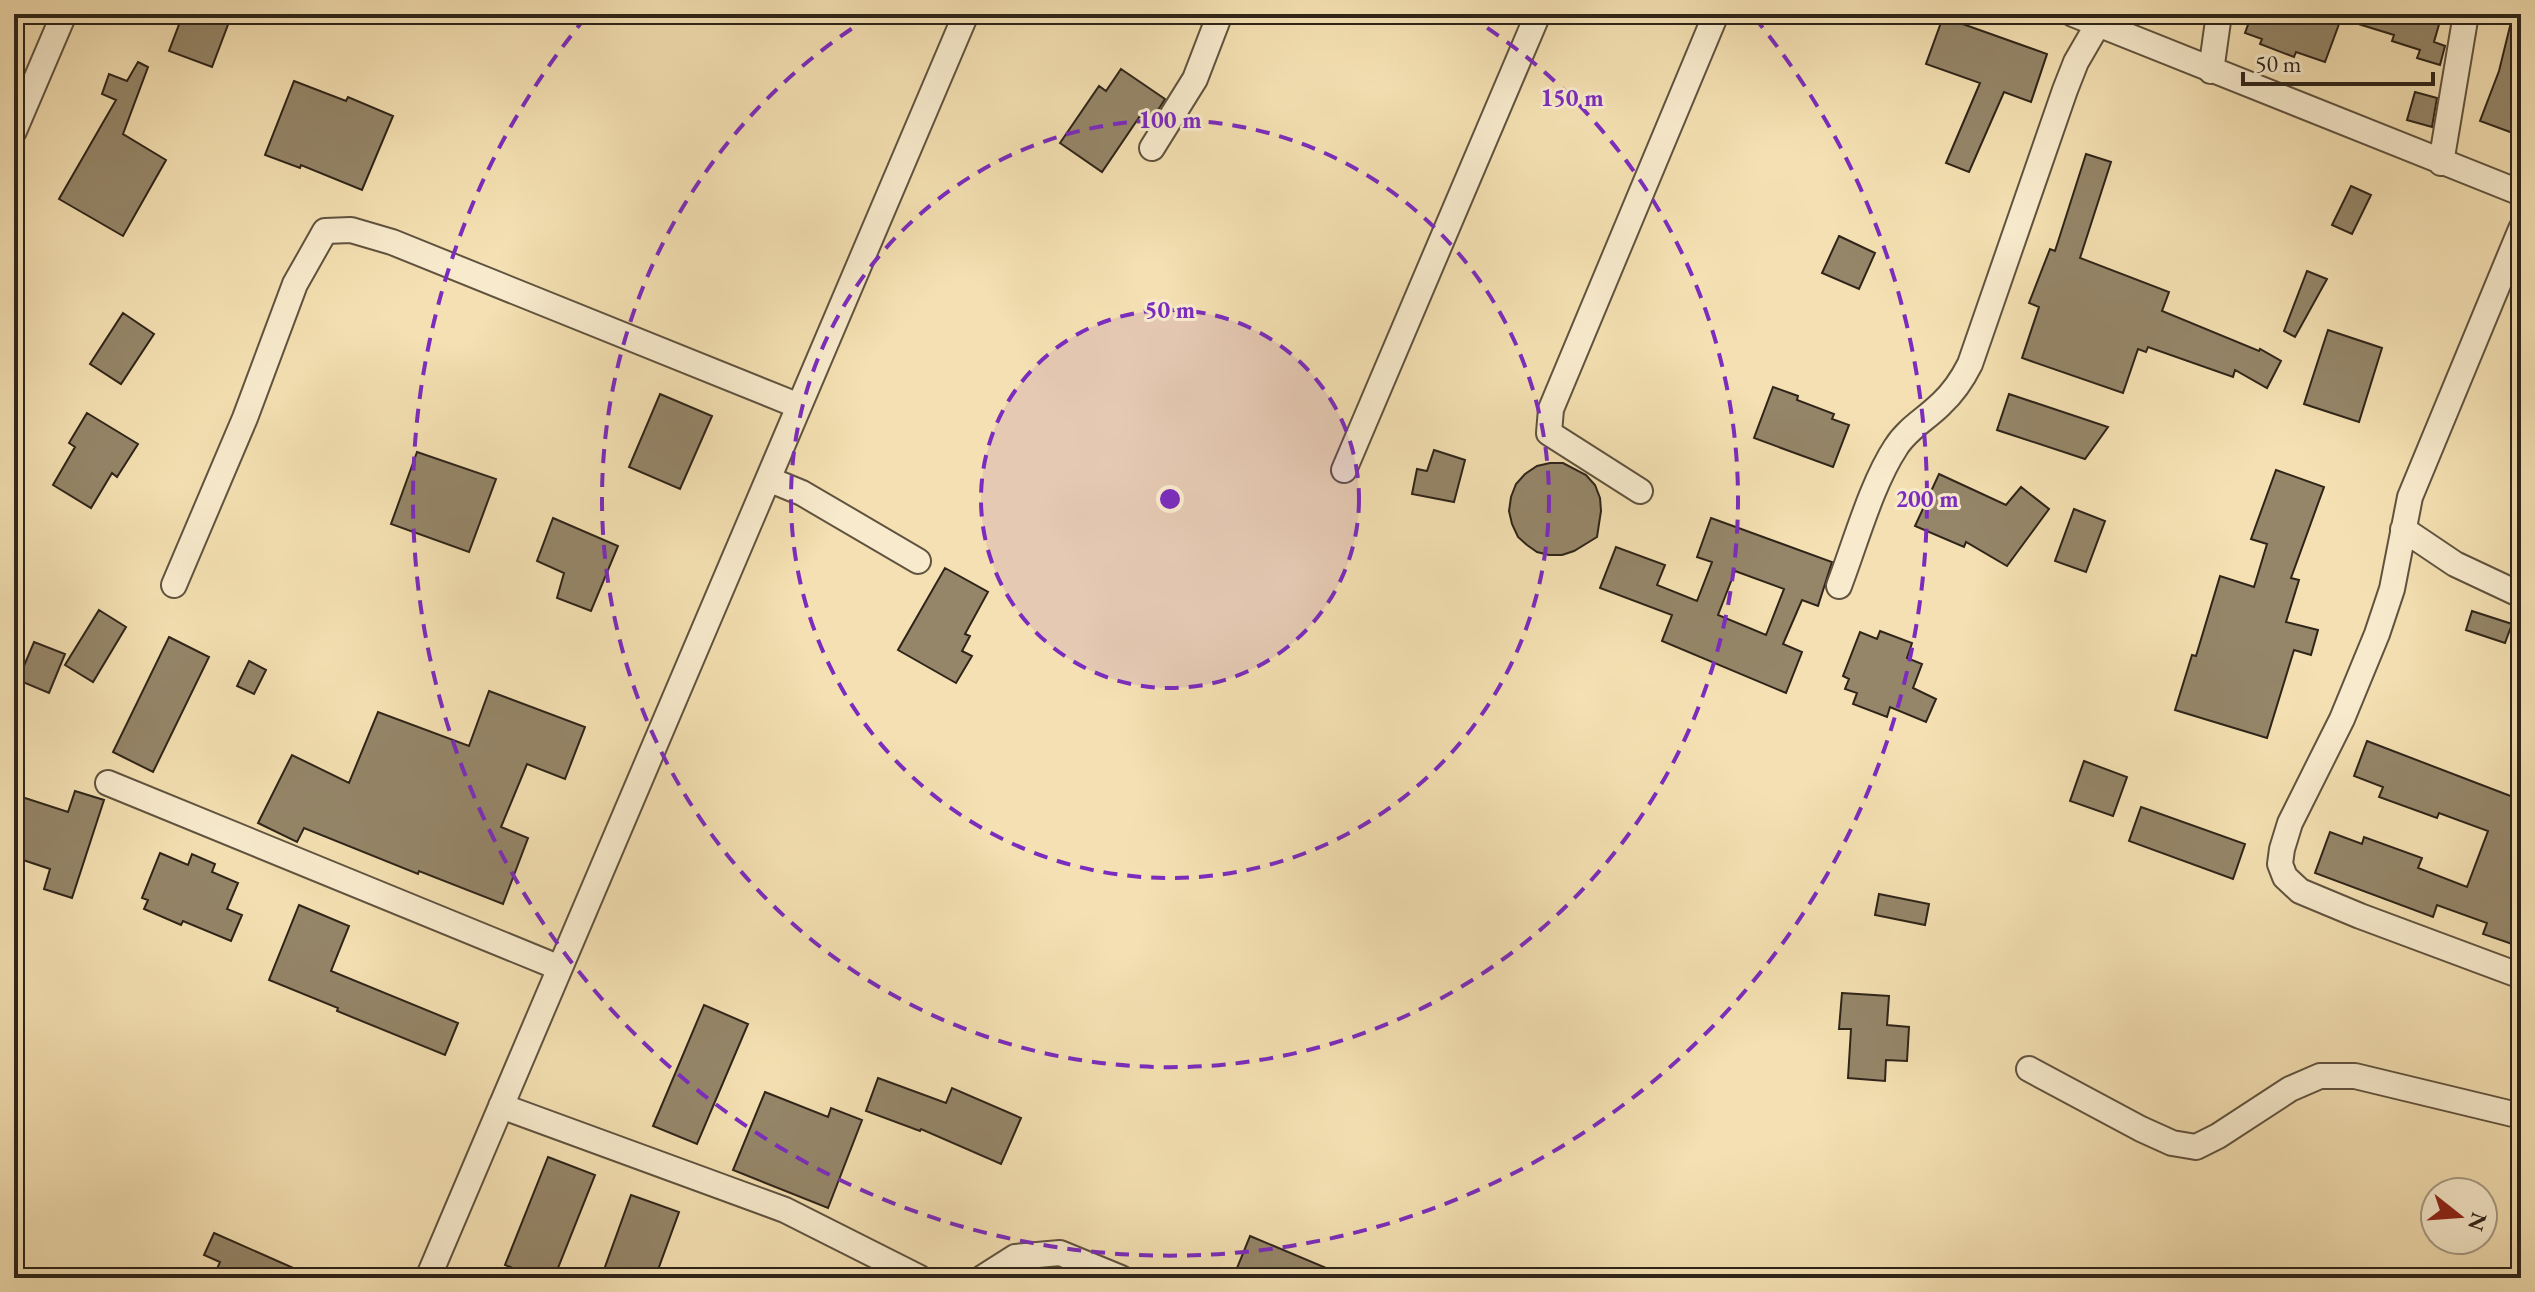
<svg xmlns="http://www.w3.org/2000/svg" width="2535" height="1292" viewBox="0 0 2535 1292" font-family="'EB Garamond',serif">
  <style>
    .building { fill: #958669; stroke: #2e2419; stroke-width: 2; fill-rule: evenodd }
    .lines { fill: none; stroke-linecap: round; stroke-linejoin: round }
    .minor-casing { stroke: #60533f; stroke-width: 28 }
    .minor { stroke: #f8ebcd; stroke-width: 24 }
    .ring { fill: none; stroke: #7b2cbf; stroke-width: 4; stroke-dasharray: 14 10 }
    .centre { fill: #7b2cbf; stroke: #f8ebcd; stroke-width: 4 }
    .ring-label { font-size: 24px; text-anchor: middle; font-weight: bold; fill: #7b2cbf; stroke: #f8ebcd; stroke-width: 6; stroke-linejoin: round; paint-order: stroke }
  </style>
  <rect width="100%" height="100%" fill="#f4e0b2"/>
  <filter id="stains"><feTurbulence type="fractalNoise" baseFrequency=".0025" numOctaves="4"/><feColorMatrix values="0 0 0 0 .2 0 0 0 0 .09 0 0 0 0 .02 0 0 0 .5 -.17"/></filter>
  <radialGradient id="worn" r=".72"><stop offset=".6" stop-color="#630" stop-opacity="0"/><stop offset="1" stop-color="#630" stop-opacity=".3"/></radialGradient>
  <!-- building -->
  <path class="building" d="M 183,14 L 232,14 L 212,67 L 169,51 Z
    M 2252,14 L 2442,14 L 2434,42 L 2445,46 L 2440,65 L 2417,58 L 2420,50 L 2392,41 L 2394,35 L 2342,19 L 2342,16 L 2325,62 L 2296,52 L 2294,57 L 2260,44 L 2262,39 L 2245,33 Z
    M 2513,14 L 2521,14 L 2521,136 L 2480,121 L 2499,71 Z
    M 1943,17 L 2047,54 L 2031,102 L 2004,92 L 1969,172 L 1946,163 L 1980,83 L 1926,64 Z
    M 138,62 L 148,67 L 123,134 L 166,160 L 123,236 L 59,199 L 116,100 L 102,94 L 109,74 L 127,81 Z
    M 1121,69 L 1165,99 L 1150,123 L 1140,116 L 1102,172 L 1060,143 L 1099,86 L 1106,91 Z
    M 294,81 L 346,101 L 348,97 L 393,116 L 362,190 L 301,165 L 300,168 L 265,155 Z
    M 2415,92 L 2437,98 L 2432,127 L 2407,120 Z
    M 2086,154 L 2111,162 L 2080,258 L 2169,292 L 2162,311 L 2259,351 L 2260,349 L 2281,361 L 2267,388 L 2235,370 L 2233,377 L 2148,347 L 2146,352 L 2138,349 L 2123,393 L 2022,358 L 2039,307 L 2029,303 L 2050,249 L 2055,251 Z
    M 2351,186 L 2371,195 L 2352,234 L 2332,225 Z
    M 1839,236 L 1875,253 L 1859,289 L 1822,273 Z
    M 2307,271 L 2327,279 L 2295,337 L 2284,331 Z
    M 123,313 L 154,334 L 121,384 L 90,364 Z
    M 2328,330 L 2382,348 L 2359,422 L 2304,404 Z
    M 1773,387 L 1798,396 L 1797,400 L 1834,414 L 1832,419 L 1849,425 L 1833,467 L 1754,438 Z
    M 660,394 L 712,416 L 680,489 L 629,467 Z
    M 2009,394 L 2108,427 L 2085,459 L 1997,430 Z
    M 87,413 L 138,444 L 117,477 L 112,473 L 91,508 L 53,485 L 75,447 L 69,443 Z
    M 1434,450 L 1465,460 L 1454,502 L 1412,494 L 1417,469 L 1427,471 Z
    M 417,452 L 496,479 L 469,552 L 391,524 Z
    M 1550,463 L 1563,463 L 1586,475 L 1595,485 L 1600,498 L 1601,511 L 1597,537 L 1574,551 L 1562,555 L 1549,555 L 1537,552 L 1527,545 L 1518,537 L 1512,524 L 1509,511 L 1511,497 L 1516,484 L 1525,474 L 1537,466 Z
    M 2276,470 L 2324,487 L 2291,578 L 2299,580 L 2286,622 L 2318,630 L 2311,655 L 2294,650 L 2267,738 L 2175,710 L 2192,655 L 2196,656 L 2220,576 L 2254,587 L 2267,544 L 2251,539 Z
    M 1939,474 L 2006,505 L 2021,487 L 2049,509 L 2007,566 L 1966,542 L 1964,547 L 1915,526 Z
    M 2074,509 L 2105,521 L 2086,572 L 2055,561 Z
    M 553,518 L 618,546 L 591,611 L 557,598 L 564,573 L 537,561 Z
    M 1711,518 L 1832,562 L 1818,606 L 1802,600 L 1783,644 L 1802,652 L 1786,693 L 1662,641 L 1672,615 L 1600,588 L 1616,547 L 1665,565 L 1657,585 L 1697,601 L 1712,562 L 1697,557 ZM 1735,571 L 1784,589 L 1766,635 L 1718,615 Z
    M 945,568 L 988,592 L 965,634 L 970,636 L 962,651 L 972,656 L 956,683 L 898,650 Z
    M 99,610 L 126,627 L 93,682 L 65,665 Z
    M 2472,611 L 2512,624 L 2505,643 L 2466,630 Z
    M 1880,631 L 1912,643 L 1907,658 L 1922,664 L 1913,688 L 1936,699 L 1926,722 L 1890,707 L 1887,717 L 1853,704 L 1857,693 L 1845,689 L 1849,679 L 1843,676 L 1860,632 L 1877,639 Z
    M 169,637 L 209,657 L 153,772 L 113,752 Z
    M 34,642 L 65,654 L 49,693 L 18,680 Z
    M 249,661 L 266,670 L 254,694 L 237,686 Z
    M 489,691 L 585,727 L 565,779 L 527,764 L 501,827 L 528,838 L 503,904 L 419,871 L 418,874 L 304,828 L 297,842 L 258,823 L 292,755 L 349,783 L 378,712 L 469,746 Z
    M 2367,741 L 2521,800 L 2521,947 L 2483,934 L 2487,923 L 2437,905 L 2433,917 L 2315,873 L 2330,832 L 2362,844 L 2364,837 L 2422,858 L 2418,868 L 2467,887 L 2488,831 L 2439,813 L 2437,818 L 2379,797 L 2383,787 L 2354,776 Z
    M 2084,761 L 2127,777 L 2113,816 L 2070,801 Z
    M 75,791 L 104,800 L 72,898 L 44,889 L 50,869 L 14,857 L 14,820 L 22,797 L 68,812 Z
    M 2141,807 L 2245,844 L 2233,879 L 2129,841 Z
    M 160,853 L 188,865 L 192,854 L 215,864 L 212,872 L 238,883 L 227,909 L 242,915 L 231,941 L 183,921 L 181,925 L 144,909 L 148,900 L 142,898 Z
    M 1879,894 L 1929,904 L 1925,925 L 1875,915 Z
    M 299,905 L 349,926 L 331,971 L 458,1023 L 445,1055 L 337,1011 L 338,1008 L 269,980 Z
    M 1842,993 L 1889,996 L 1887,1025 L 1909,1027 L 1907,1061 L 1886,1060 L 1885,1081 L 1848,1078 L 1851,1029 L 1839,1029 Z
    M 704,1005 L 748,1024 L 697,1144 L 653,1126 Z
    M 878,1078 L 946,1103 L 952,1088 L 1021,1118 L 1001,1164 L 921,1129 L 920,1131 L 866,1111 Z
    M 765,1092 L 828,1117 L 831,1108 L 862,1120 L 828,1208 L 733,1170 Z
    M 548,1157 L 595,1175 L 554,1278 L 538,1278 L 505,1265 Z
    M 631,1195 L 679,1212 L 655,1278 L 601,1278 Z
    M 214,1233 L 316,1278 L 213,1278 L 220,1262 L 204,1255 Z
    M 1250,1236 L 1350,1278 L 1233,1278 Z"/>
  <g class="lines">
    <!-- minor casing -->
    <g class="minor-casing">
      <path id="minor" d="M 2073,14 L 2521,193
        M 2211,71 L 2219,14
        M 14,131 L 64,14
        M 1152,148 L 1195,79 L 1220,14
        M 2441,163 L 2466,14
        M 2521,229 L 2410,497 L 2392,589 L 2377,634 L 2342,719 L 2290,823 L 2282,849 L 2280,864 L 2285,877 L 2300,891 L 2360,916 L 2521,976
        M 1344,470 L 1538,14
        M 768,479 L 802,493 L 918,561
        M 1640,491 L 1549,433 L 1551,409 L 1716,14
        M 2403,529 L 2455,564 L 2521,595
        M 174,585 L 245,418 L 295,284 L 325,231 L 351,230 L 392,242 L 799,406
        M 1839,586 C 1855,544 1872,483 1896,447 C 1907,429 1926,419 1941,404 C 1954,392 1962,380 1970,364 L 2065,90 L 2076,62 L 2098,24
        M 108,783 L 560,968
        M 2029,1069 L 2141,1129 L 2172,1143 L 2196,1147 L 2218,1136 L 2290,1089 L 2320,1076 L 2355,1076 L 2521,1116
        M 501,1106 L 785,1210 L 920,1278
        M 428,1278 L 966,14
        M 982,1278 L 1015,1257 L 1060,1253 L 1121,1278"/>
    </g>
    <!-- minor -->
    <use href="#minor" class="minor"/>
  </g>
  <!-- distance rings -->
  <circle cx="1170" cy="499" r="189" fill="#7b2cbf" fill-opacity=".12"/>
  <g class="ring">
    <circle cx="1170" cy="499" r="189"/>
    <circle cx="1170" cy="499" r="379"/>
    <path d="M1467 15A568 568 0 1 1 873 15"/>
    <path d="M1754 17A757 757 0 1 1 586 17"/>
  </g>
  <circle cx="1170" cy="499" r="12" class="centre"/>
  <g class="ring-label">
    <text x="1572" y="106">150 m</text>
    <text x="1170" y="128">100 m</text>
    <text x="1170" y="318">50 m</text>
    <text x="1927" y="507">200 m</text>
  </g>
  <!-- margin -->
  <rect width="2535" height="1292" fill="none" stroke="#f4e0b2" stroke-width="48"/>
  <rect x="16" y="16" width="2503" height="1260" fill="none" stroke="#2e2419" stroke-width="4"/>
  <rect x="24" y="24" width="2487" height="1244" fill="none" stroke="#2e2419" stroke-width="2"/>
  <!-- north arrow -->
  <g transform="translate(2459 1216) rotate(107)"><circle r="38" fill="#f8ebcd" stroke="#a79b85" stroke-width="2"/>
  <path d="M0-6L14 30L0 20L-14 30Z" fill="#8f2418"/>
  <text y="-12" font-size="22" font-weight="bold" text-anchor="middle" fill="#2e2419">N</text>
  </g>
  <!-- scale -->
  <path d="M2243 72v12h190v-12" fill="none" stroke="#2e2419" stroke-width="4"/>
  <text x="2255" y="72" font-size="24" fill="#2e2419" stroke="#f8ebcd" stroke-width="6" paint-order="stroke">50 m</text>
  <rect width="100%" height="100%" filter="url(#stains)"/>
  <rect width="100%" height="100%" fill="url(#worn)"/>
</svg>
